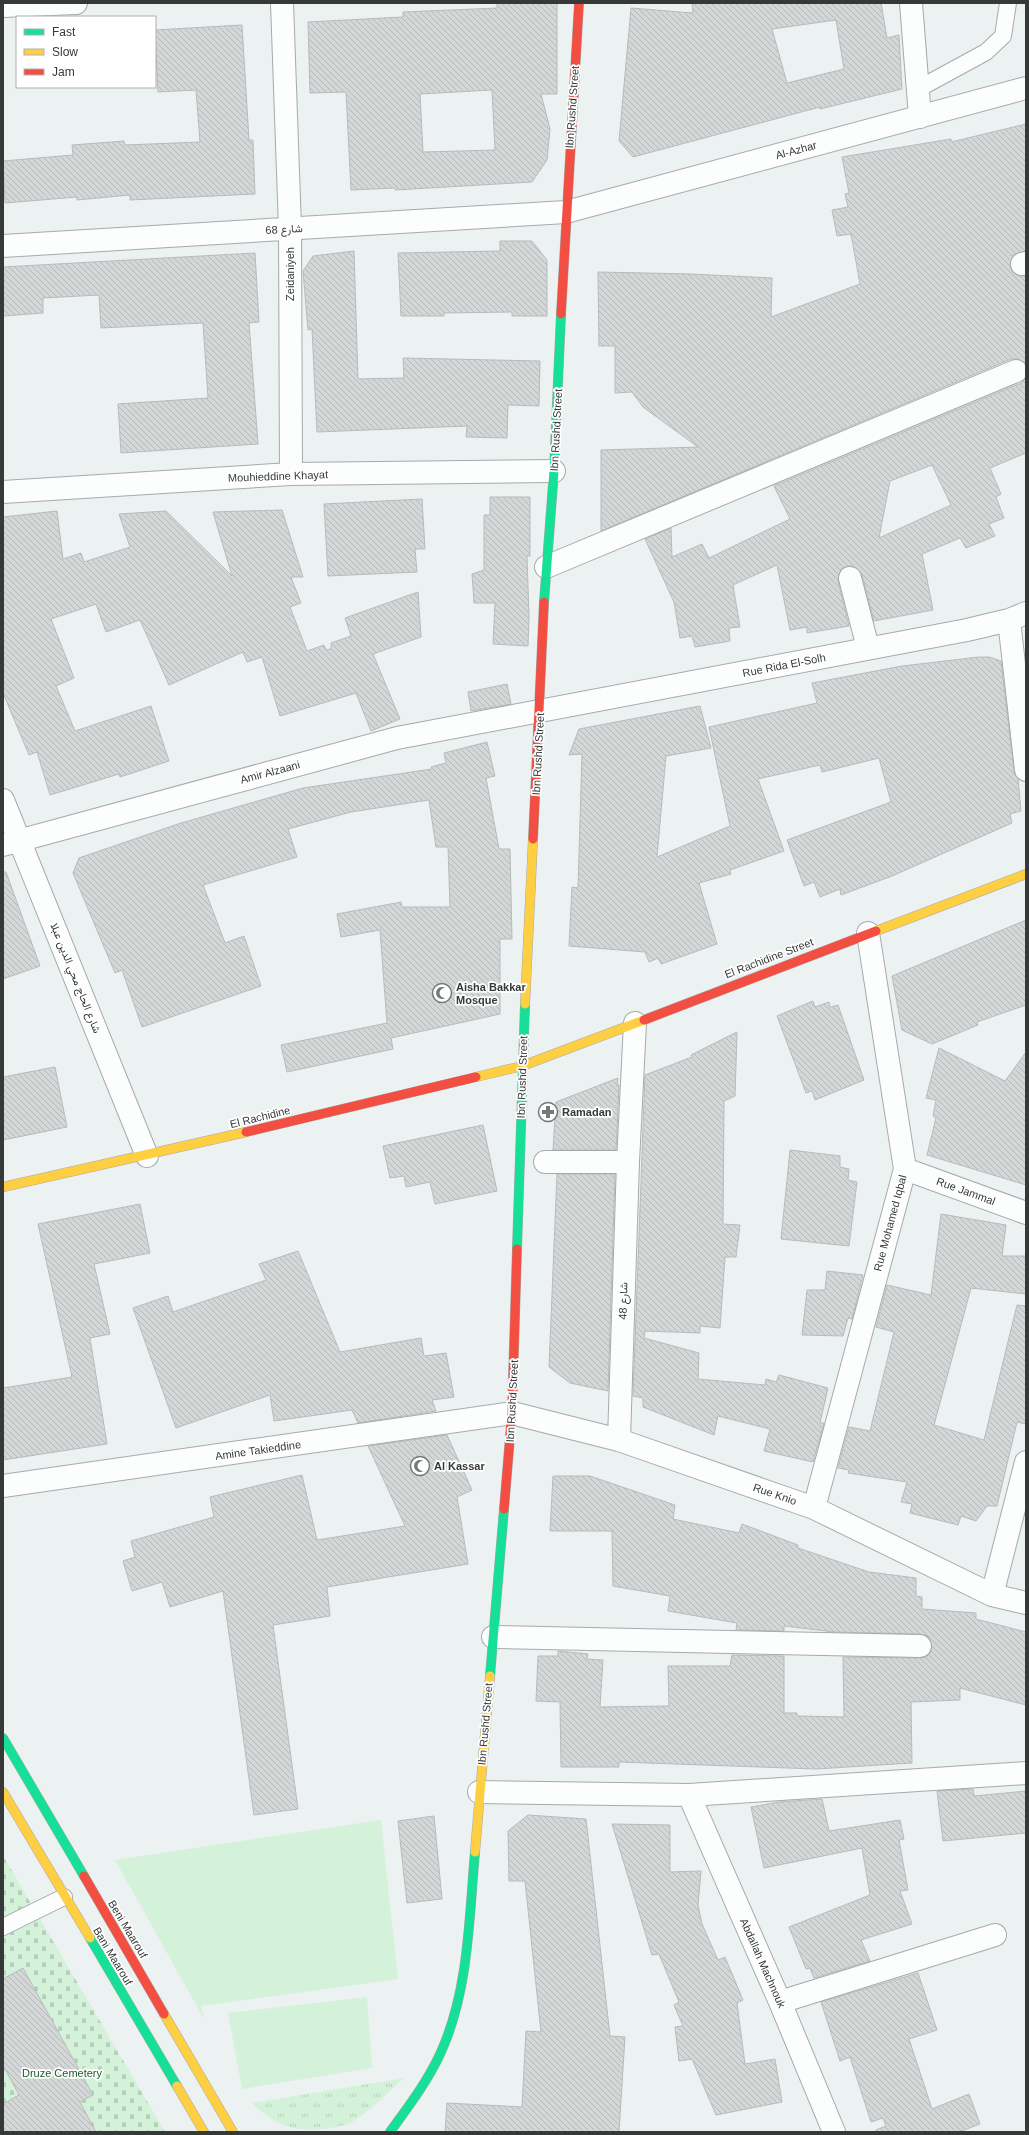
<svg xmlns="http://www.w3.org/2000/svg" width="1029" height="2135" viewBox="0 0 1029 2135" font-family="Arial,Vazirmatn,sans-serif">
  <style>
    .grass { fill: #d4f2d9 }
    .cemetery { fill: url(#cemetery-stones) }
    .park { fill: url(#park-tufts) }
    .building { fill: url(#building-back-hatch); stroke: #b7bbbb; fill-rule: evenodd }
    .lines { fill: none; stroke-linecap: round; stroke-linejoin: round }
    .lane-casing { stroke: #a7aaaa; stroke-width: 18 }
    .street-casing { stroke: #a7aaaa; stroke-width: 24 }
    .fast-casing { stroke: #a7aaaa; stroke-width: 10 }
    .slow-casing { stroke: #a7aaaa; stroke-width: 10 }
    .jam-casing { stroke: #a7aaaa; stroke-width: 10 }
    .lane { stroke: #fcfdfd; stroke-width: 16 }
    .street { stroke: #fcfdfd; stroke-width: 22 }
    .fast { stroke: #16e098; stroke-width: 9 }
    .slow { stroke: #ffcf43; stroke-width: 9 }
    .jam { stroke: #f24e42; stroke-width: 9 }
    .labels { text-anchor: middle; dominant-baseline: central; stroke-width: 3.5; stroke-linejoin: round; paint-order: stroke }
    .street-label { font-size: 11px; fill: #373939; stroke: #fff }
    .poi-label { font-size: 11px; font-weight: bold; fill: #373939; stroke: #fff; text-anchor: start }
    .park-label { font-size: 11px; fill: #165d28; stroke: #fff }
  </style>
  <defs>
    <pattern id="cemetery-stones" width="16" height="16" patternUnits="userSpaceOnUse"><rect width="16" height="16" fill="#d4f2d9"/><path d="M2 7V4a2 2 0 0 1 4 0v3zM10 15v-3a2 2 0 0 1 4 0v3z" fill="#b7d0bb"/></pattern>
    <pattern id="park-tufts" width="24" height="20" patternUnits="userSpaceOnUse"><rect width="24" height="20" fill="#d4f2d9"/><path d="M3 7l-1-3M5 7V3M7 7l1-3M15 17l-1-3M17 17v-4M19 17l1-3" fill="none" stroke="#b7d0bb"/></pattern>
    <pattern id="building-back-hatch" width="6" height="6" patternUnits="userSpaceOnUse"><rect width="6" height="6" fill="#d4d7d7"/><path d="M-1 5l2 2M0 0l6 6M5-1l2 2" fill="none" stroke="#b7b9b9"/></pattern>
  </defs>
  <rect width="100%" height="100%" fill="#ecf1f1"/>
  <!-- grass -->
  <path class="grass" d="M 381,1820 L 398,1979 L 201,2006 L 204,2019 L 115,1860 Z
    M 367,1997 L 372,2068 L 242,2089 L 228,2013 Z"/>
  <!-- cemetery -->
  <path class="cemetery" d="M 3,1856 L 165,2132 L 3,2132 Z"/>
  <!-- park -->
  <path class="park" d="M 404,2078 C 389,2092 366,2115 348,2124 C 310,2135 279,2132 252,2103 Z"/>
  <!-- building -->
  <path class="building" d="M 497,3 L 557,3 L 557,94 L 541,94 L 550,129 L 547,160 L 532,182 L 395,190 L 395,188 L 351,190 L 346,92 L 310,93 L 308,22 L 403,17 L 403,12 L 497,8 ZM 492,90 L 495,150 L 423,152 L 420,94 Z
    M 692,3 L 881,3 L 887,38 L 899,35 L 902,89 L 820,109 L 820,107 L 633,157 L 619,141 L 631,8 L 693,13 ZM 836,20 L 844,69 L 787,83 L 772,29 Z
    M 242,25 L 249,140 L 253,140 L 255,194 L 130,200 L 130,195 L 77,200 L 77,197 L 5,203 L 3,161 L 73,155 L 72,145 L 124,141 L 125,145 L 200,142 L 196,90 L 158,92 L 155,30 Z
    M 1026,124 L 1026,251 L 1013,255 L 1010,267 L 1013,272 L 1018,276 L 1026,276 L 1026,364 L 1018,359 L 1011,359 L 601,531 L 601,450 L 698,447 L 643,407 L 632,392 L 615,393 L 615,346 L 599,346 L 598,272 L 691,274 L 772,278 L 771,317 L 860,284 L 851,234 L 837,236 L 832,210 L 848,207 L 845,194 L 849,193 L 842,157 L 951,139 L 951,142 Z
    M 500,241 L 532,241 L 547,260 L 547,316 L 512,316 L 512,312 L 444,313 L 444,316 L 401,316 L 398,253 L 500,251 Z
    M 354,251 L 358,379 L 404,378 L 403,358 L 540,361 L 539,406 L 508,405 L 507,438 L 466,437 L 467,426 L 317,432 L 312,329 L 308,330 L 303,271 L 313,256 Z
    M 255,253 L 259,322 L 249,323 L 258,444 L 121,453 L 118,404 L 208,398 L 203,323 L 101,328 L 99,295 L 43,298 L 43,313 L 3,316 L 3,267 Z
    M 1026,378 L 1026,453 L 990,468 L 1001,494 L 996,497 L 1004,518 L 989,524 L 995,536 L 966,548 L 960,538 L 922,554 L 933,610 L 874,621 L 862,575 L 854,566 L 847,566 L 841,569 L 838,581 L 849,626 L 807,633 L 807,627 L 790,630 L 777,565 L 733,585 L 740,627 L 729,628 L 730,641 L 695,647 L 692,636 L 680,638 L 674,602 L 645,539 L 671,528 L 672,557 L 702,544 L 709,558 L 790,519 L 774,486 L 1021,383 ZM 932,465 L 951,505 L 879,538 L 890,481 Z
    M 490,497 L 530,497 L 530,556 L 527,556 L 529,617 L 528,646 L 493,644 L 495,603 L 474,603 L 472,574 L 484,570 L 484,515 L 490,515 Z
    M 422,499 L 425,549 L 415,549 L 417,572 L 328,576 L 324,504 Z
    M 282,510 L 303,577 L 291,577 L 301,603 L 290,607 L 307,651 L 324,645 L 326,650 L 331,649 L 331,643 L 351,636 L 345,618 L 418,592 L 421,637 L 373,654 L 400,719 L 371,731 L 356,693 L 280,716 L 262,657 L 247,662 L 243,652 L 169,685 L 140,620 L 106,632 L 96,604 L 51,619 L 74,678 L 56,686 L 75,731 L 151,706 L 169,761 L 120,777 L 119,774 L 50,795 L 37,752 L 29,755 L 3,693 L 3,517 L 57,511 L 63,559 L 81,553 L 84,562 L 130,547 L 119,514 L 166,511 L 232,576 L 213,512 Z
    M 979,657 L 989,657 L 1001,661 L 1014,771 L 1018,779 L 1021,811 L 1010,814 L 1012,823 L 892,876 L 841,895 L 840,889 L 820,897 L 814,882 L 804,886 L 787,840 L 891,802 L 879,758 L 822,772 L 820,765 L 758,779 L 784,851 L 730,870 L 731,874 L 699,883 L 717,944 L 661,964 L 658,958 L 649,962 L 645,952 L 569,946 L 572,887 L 578,888 L 582,754 L 569,755 L 579,729 L 700,706 L 711,748 L 666,756 L 657,857 L 730,826 L 709,727 L 817,703 L 812,683 L 902,666 Z
    M 507,684 L 511,704 L 471,711 L 468,692 Z
    M 487,742 L 495,776 L 486,778 L 499,849 L 510,849 L 512,939 L 500,939 L 500,1014 L 391,1038 L 393,1049 L 287,1072 L 281,1045 L 387,1023 L 380,930 L 341,937 L 337,914 L 401,902 L 402,907 L 450,907 L 448,847 L 436,847 L 429,800 L 351,812 L 288,829 L 297,857 L 203,885 L 225,943 L 244,936 L 261,986 L 142,1027 L 122,970 L 115,973 L 73,873 L 79,858 L 181,823 L 303,788 L 432,769 L 431,767 L 446,763 L 444,753 Z
    M 3,872 L 6,872 L 40,966 L 3,979 Z
    M 1026,920 L 1026,1005 L 977,1022 L 978,1025 L 932,1044 L 902,1030 L 892,976 Z
    M 813,1001 L 815,1007 L 829,1002 L 830,1007 L 838,1005 L 864,1080 L 815,1100 L 812,1091 L 806,1093 L 777,1016 Z
    M 737,1032 L 735,1096 L 724,1101 L 723,1224 L 740,1225 L 736,1257 L 725,1257 L 720,1328 L 700,1326 L 700,1333 L 645,1331 L 644,1338 L 699,1353 L 698,1379 L 765,1385 L 766,1379 L 776,1382 L 779,1375 L 828,1388 L 820,1423 L 824,1423 L 813,1462 L 764,1451 L 770,1429 L 718,1416 L 714,1435 L 643,1407 L 643,1398 L 633,1396 L 645,1075 L 692,1057 L 691,1055 Z
    M 939,1048 L 1005,1081 L 1026,1052 L 1026,1185 L 927,1155 L 936,1118 L 933,1116 L 936,1100 L 926,1098 Z
    M 55,1067 L 67,1127 L 3,1140 L 3,1077 Z
    M 618,1078 L 617,1086 L 619,1085 L 616,1150 L 553,1150 L 556,1102 Z
    M 483,1125 L 497,1191 L 435,1204 L 430,1182 L 406,1187 L 404,1176 L 390,1178 L 383,1146 Z
    M 790,1150 L 840,1156 L 840,1167 L 849,1169 L 848,1180 L 857,1182 L 849,1246 L 781,1239 Z
    M 557,1174 L 615,1174 L 608,1391 L 570,1383 L 549,1367 Z
    M 140,1204 L 150,1253 L 94,1264 L 110,1334 L 90,1338 L 107,1444 L 3,1460 L 3,1388 L 72,1377 L 38,1224 Z
    M 941,1214 L 1006,1225 L 1002,1256 L 1026,1256 L 1026,1294 L 971,1288 L 934,1425 L 984,1440 L 1017,1305 L 1026,1306 L 1026,1424 L 1017,1422 L 997,1506 L 987,1506 L 976,1521 L 961,1516 L 958,1525 L 910,1513 L 912,1504 L 901,1502 L 907,1482 L 848,1473 L 849,1470 L 838,1468 L 849,1427 L 870,1431 L 894,1332 L 876,1327 L 887,1285 L 931,1295 Z
    M 298,1251 L 340,1352 L 421,1338 L 424,1356 L 446,1353 L 454,1397 L 432,1400 L 436,1411 L 358,1423 L 352,1410 L 274,1421 L 270,1395 L 176,1428 L 133,1308 L 168,1296 L 173,1312 L 266,1280 L 259,1264 Z
    M 827,1271 L 863,1275 L 852,1319 L 848,1318 L 843,1336 L 802,1335 L 807,1290 L 825,1290 Z
    M 447,1435 L 472,1490 L 457,1497 L 468,1564 L 327,1587 L 330,1616 L 273,1625 L 298,1809 L 254,1815 L 223,1591 L 170,1607 L 162,1582 L 132,1591 L 123,1561 L 135,1557 L 131,1541 L 214,1517 L 210,1497 L 302,1475 L 317,1540 L 405,1526 L 368,1446 Z
    M 553,1476 L 590,1476 L 675,1505 L 673,1519 L 739,1533 L 742,1524 L 798,1545 L 798,1548 L 869,1572 L 916,1578 L 916,1596 L 922,1597 L 922,1609 L 976,1613 L 976,1619 L 1026,1632 L 1026,1705 L 960,1688 L 960,1700 L 911,1702 L 912,1763 L 816,1769 L 619,1762 L 619,1767 L 561,1767 L 560,1702 L 536,1701 L 538,1656 L 558,1656 L 558,1651 L 588,1654 L 587,1659 L 603,1660 L 600,1707 L 669,1706 L 668,1666 L 730,1666 L 732,1655 L 784,1656 L 784,1713 L 797,1713 L 797,1716 L 844,1717 L 843,1657 L 920,1658 L 926,1657 L 930,1653 L 932,1646 L 927,1636 L 920,1634 L 834,1632 L 784,1626 L 784,1631 L 736,1630 L 737,1623 L 668,1611 L 670,1596 L 613,1586 L 612,1531 L 550,1531 Z
    M 973,1789 L 974,1796 L 1026,1791 L 1026,1833 L 943,1841 L 937,1791 Z
    M 822,1799 L 829,1831 L 900,1820 L 904,1839 L 899,1840 L 908,1890 L 900,1891 L 912,1924 L 861,1940 L 870,1961 L 814,1978 L 810,1968 L 806,1969 L 789,1927 L 870,1895 L 862,1848 L 764,1868 L 751,1807 L 779,1802 Z
    M 528,1815 L 586,1819 L 610,2036 L 625,2037 L 619,2132 L 445,2132 L 447,2103 L 522,2107 L 526,2031 L 541,2032 L 525,1881 L 509,1881 L 508,1831 Z
    M 434,1816 L 442,1899 L 407,1903 L 398,1821 Z
    M 612,1824 L 670,1825 L 670,1872 L 701,1871 L 698,1905 L 702,1924 L 718,1960 L 725,1957 L 743,2000 L 737,2003 L 745,2064 L 775,2059 L 782,2102 L 716,2115 L 692,2059 L 679,2061 L 675,2027 L 683,2026 L 674,2005 L 679,2002 L 659,1954 L 652,1955 Z
    M 23,1968 L 93,2095 L 80,2102 L 96,2132 L 3,2132 L 3,2104 L 19,2095 L 3,2065 L 3,1979 Z
    M 918,1973 L 937,2030 L 909,2039 L 932,2109 L 969,2094 L 980,2124 L 959,2132 L 876,2132 L 876,2130 L 886,2126 L 883,2118 L 871,2122 L 850,2057 L 840,2061 L 821,2002 Z"/>
  <g class="lines">
    <!-- lane casing -->
    <g class="lane-casing">
      <path id="lane" d="M 918,89 L 986,52 L 1003,36 L 1008,3
        M 3,1927 L 64,1897"/>
    </g>
    <!-- street casing -->
    <g class="street-casing">
      <path id="street" d="M 282,3 L 290,228 L 291,474
        M 911,3 L 920,117
        M 3,6 L 76,3
        M 3,246 L 566,212 L 1026,88
        M 1022,264 L 1026,263
        M 3,492 L 291,474 L 554,471
        M 546,567 L 1016,371
        M 850,578 L 868,648
        M 1009,620 L 1026,770
        M 3,800 L 147,1156
        M 3,845 L 397,738 L 967,630 L 1009,620 L 1026,613
        M 545,1162 L 628,1162
        M 905,1169 L 1026,1213
        M 619,1440 L 628,1162 L 635,1023
        M 3,1486 L 512,1413 L 619,1440 L 814,1508 L 992,1595 L 1026,1603
        M 814,1508 L 905,1169 L 868,933
        M 992,1595 L 1026,1462
        M 493,1637 L 920,1646
        M 479,1792 L 689,1795 L 1026,1773
        M 689,1795 L 780,2002 L 834,2132
        M 780,2002 L 995,1935"/>
    </g>
    <!-- fast casing -->
    <g class="fast-casing">
      <path id="fast" d="M 544,602 L 554,471 L 561,314
        M 517,1249 L 525,1004
        M 490,1676 L 504,1509
        M 3,1738 L 84,1876
        M 90,1938 L 177,2086
        M 390,2132 C 408,2107 428,2081 441,2052 C 469,1990 469,1918 475,1852"/>
    </g>
    <!-- slow casing -->
    <g class="slow-casing">
      <path id="slow" d="M 876,931 L 1026,874
        M 525,1004 L 533,839
        M 476,1077 L 522,1066 L 644,1020
        M 3,1187 L 246,1132
        M 3,1792 L 90,1938
        M 475,1852 L 490,1676
        M 164,2014 L 233,2132
        M 177,2086 L 204,2132"/>
    </g>
    <!-- jam casing -->
    <g class="jam-casing">
      <path id="jam" d="M 561,314 L 579,3
        M 533,839 L 544,602
        M 644,1020 L 876,931
        M 246,1132 L 476,1077
        M 504,1509 L 512,1413 L 517,1249
        M 84,1876 L 164,2014"/>
    </g>
    <!-- lane -->
    <use href="#lane" class="lane"/>
    <!-- street -->
    <use href="#street" class="street"/>
    <!-- fast -->
    <use href="#fast" class="fast"/>
    <!-- slow -->
    <use href="#slow" class="slow"/>
    <!-- jam -->
    <use href="#jam" class="jam"/>
  </g>
  <!-- icons -->
  <defs>
    <g id="mosque-ring" transform="scale(1)"><circle r="9.5" fill="#fff" stroke="#767979" stroke-width="1.5"/><path d="M3.5-4.9A6 6 0 1 0 3.5 4.9A5 5 0 1 1 3.5-4.9Z" fill="#767979"/></g>
    <g id="pharmacy-ring" transform="scale(1)"><circle r="9.5" fill="#fff" stroke="#767979" stroke-width="1.5"/><path d="M-2-6h4v4h4v4h-4v4h-4v-4h-4v-4h4Z" fill="#767979"/></g>
  </defs>
  <g fill-rule="evenodd">
    <use href="#mosque-ring" x="442" y="993"/>
    <use href="#pharmacy-ring" x="548" y="1112"/>
    <use href="#mosque-ring" x="420" y="1466"/>
  </g>
  <g class="labels">
    <!-- street labels -->
    <g class="street-label">
      <text transform="translate(572 107) rotate(-86)">Ibn Rushd Street</text>
      <text transform="translate(796 150) rotate(-15)">Al-Azhar</text>
      <text transform="translate(284 229) rotate(-3)">شارع 68</text>
      <text transform="translate(290 274) rotate(-90)">Zeidaniyeh</text>
      <text transform="translate(556 430) rotate(-87)">Ibn Rushd Street</text>
      <text transform="translate(278 476) rotate(-2)">Mouhieddine Khayat</text>
      <text transform="translate(784 665) rotate(-11)">Rue Rida El-Solh</text>
      <text transform="translate(538 754) rotate(-87)">Ibn Rushd Street</text>
      <text transform="translate(270 772) rotate(-15)">Amir Alzaani</text>
      <text transform="translate(769 958) rotate(-21)">El Rachidine Street</text>
      <text transform="translate(76 978) rotate(68)">شارع الحاج محي الدين عبلا</text>
      <text transform="translate(522 1077) rotate(-88)">Ibn Rushd Street</text>
      <text transform="translate(260 1117) rotate(-14)">El Rachidine</text>
      <text transform="translate(966 1191) rotate(20)">Rue Jammal</text>
      <text transform="translate(890 1223) rotate(-75)">Rue Mohamed Iqbal</text>
      <text transform="translate(623 1301) rotate(-88)">شارع 48</text>
      <text transform="translate(512 1401) rotate(-87)">Ibn Rushd Street</text>
      <text transform="translate(258 1450) rotate(-8)">Amine Takieddine</text>
      <text transform="translate(775 1494) rotate(19)">Rue Knio</text>
      <text transform="translate(485 1724) rotate(-85)">Ibn Rushd Street</text>
      <text transform="translate(128 1929) rotate(59)">Beni Maarouf</text>
      <text transform="translate(113 1956) rotate(59)">Bani Maarouf</text>
      <text transform="translate(763 1963) rotate(66)">Abdallah Machnouk</text>
    </g>
    <!-- poi labels -->
    <g class="poi-label">
      <text x="456" y="987">Aisha Bakkar<tspan x="456" dy="13">Mosque</tspan></text>
      <text x="562" y="1112">Ramadan</text>
      <text x="434" y="1466">Al Kassar</text>
    </g>
    <!-- park labels -->
    <g class="park-label">
      <text x="62" y="2073">Druze Cemetery</text>
    </g>
  </g>
  <!-- border -->
  <rect width="1029" height="2135" fill="none" stroke="#373939" stroke-width="8"/>
  <!-- legend -->
  <rect x="16" y="16" width="140" height="72" fill="#ffffff" stroke="#afb0b0"/>
  <rect x="24" y="29" width="20" height="6" fill="#16e098" stroke="#afb0b0"/>
  <text x="52" y="36" font-size="12" fill="#373939">Fast</text>
  <rect x="24" y="49" width="20" height="6" fill="#ffcf43" stroke="#afb0b0"/>
  <text x="52" y="56" font-size="12" fill="#373939">Slow</text>
  <rect x="24" y="69" width="20" height="6" fill="#f24e42" stroke="#afb0b0"/>
  <text x="52" y="76" font-size="12" fill="#373939">Jam</text>
</svg>
